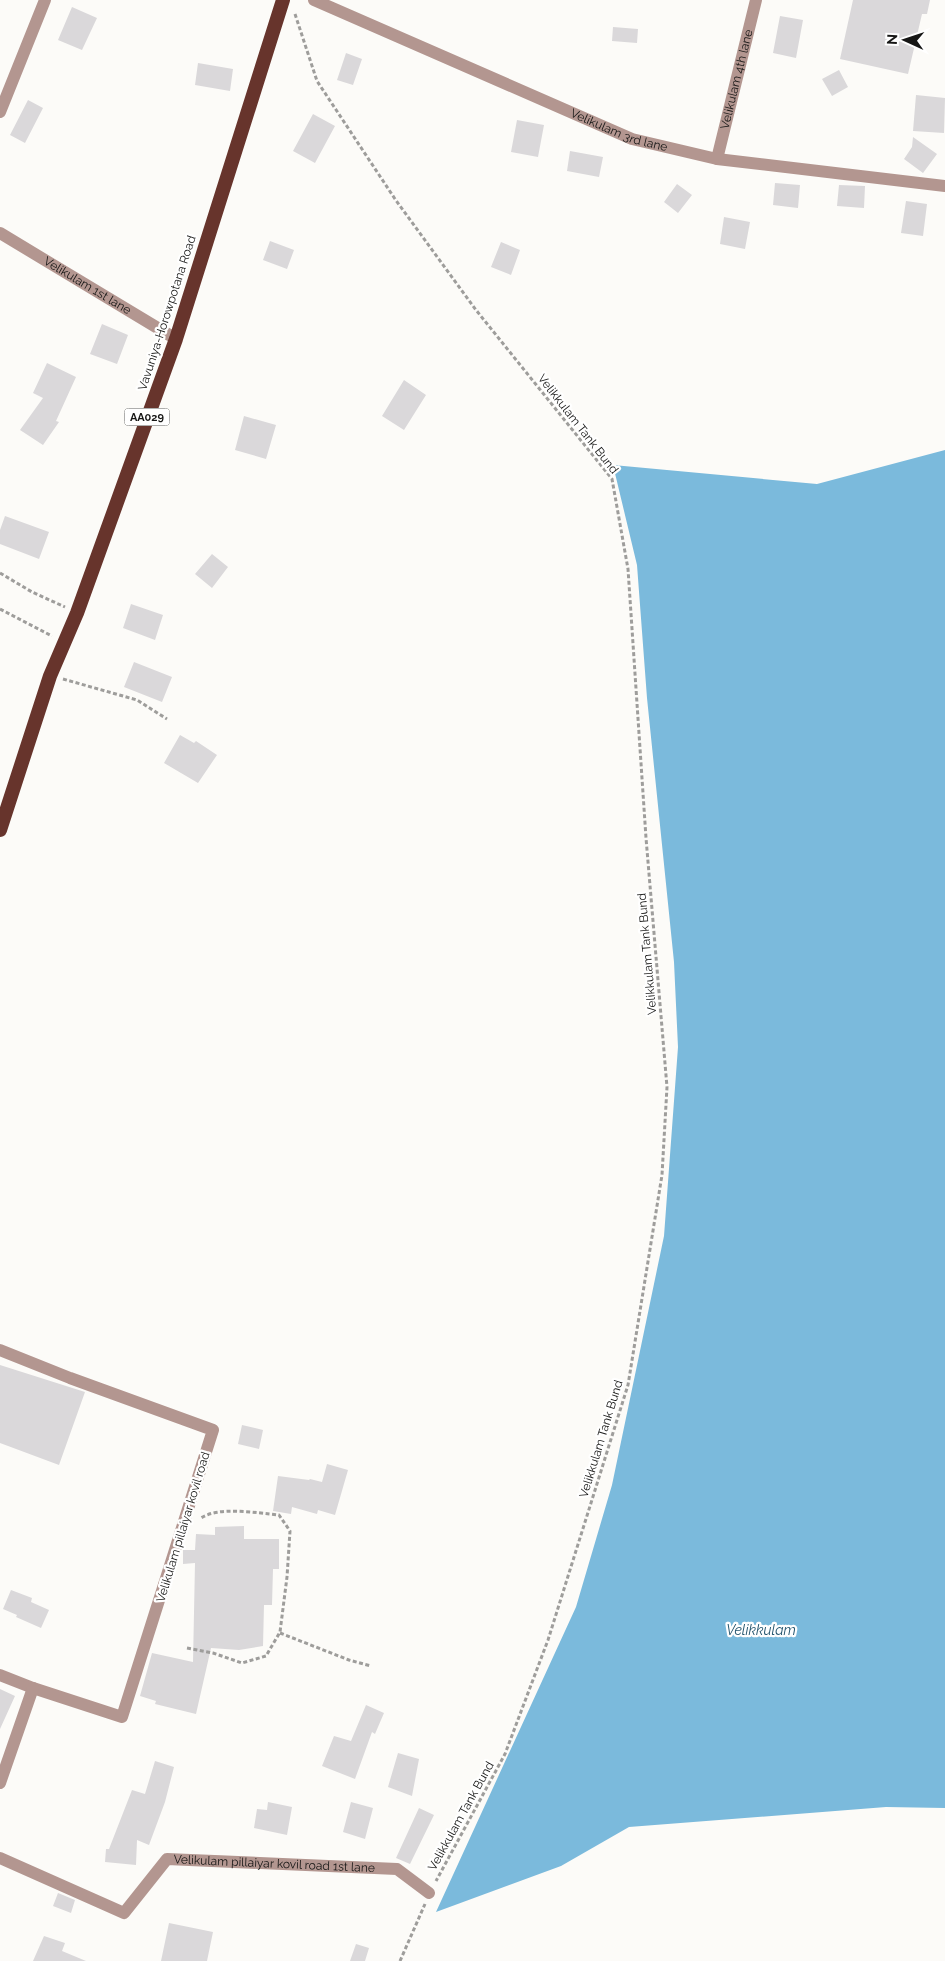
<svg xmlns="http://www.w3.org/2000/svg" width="945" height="1961" viewBox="0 0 945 1961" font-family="Raleway,sans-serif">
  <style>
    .water { fill: #7bbadc }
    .building { fill: #dad8da }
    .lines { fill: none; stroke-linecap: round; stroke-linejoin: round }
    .path { stroke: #9e9d9b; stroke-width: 3; stroke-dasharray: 4 2.5; stroke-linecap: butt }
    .minor { stroke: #b39690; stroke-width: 12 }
    .trunk { stroke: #67342c; stroke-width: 14 }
    .labels { text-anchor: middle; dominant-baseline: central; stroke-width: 4.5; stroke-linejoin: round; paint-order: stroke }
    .shield { fill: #fff; stroke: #5c5c5b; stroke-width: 1 }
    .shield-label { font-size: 11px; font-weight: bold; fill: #161615 }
    .street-label { font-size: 12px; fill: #161615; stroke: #fff }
    .water-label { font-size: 14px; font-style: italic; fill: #23546d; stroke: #fff }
  </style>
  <rect width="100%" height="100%" fill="#fcfbf8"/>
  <!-- water -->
  <path class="water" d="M 945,450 L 945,1808 L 886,1807 L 629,1827 L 561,1866 L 436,1912 L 576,1607 L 612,1485 L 664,1236 L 678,1047 L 674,962 L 647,698 L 637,565 L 613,465 L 817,484 Z"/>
  <!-- building -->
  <path class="building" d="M 853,0 L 930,0 L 927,14 L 922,14 L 908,74 L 840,59 Z
    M 72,7 L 97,18 L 82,50 L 58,40 Z
    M 780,16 L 803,20 L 796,58 L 773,53 Z
    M 613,27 L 638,29 L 637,43 L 612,41 Z
    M 346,53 L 362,59 L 353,85 L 337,80 Z
    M 198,63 L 233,69 L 230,91 L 195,85 Z
    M 839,70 L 848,87 L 832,96 L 822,79 Z
    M 916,95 L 945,98 L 944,133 L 913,131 Z
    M 28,100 L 43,108 L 25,143 L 10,135 Z
    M 313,114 L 335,126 L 315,163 L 293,151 Z
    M 517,120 L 544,125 L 538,157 L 511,152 Z
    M 913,137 L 937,154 L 923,173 L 904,159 L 912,147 Z
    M 570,151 L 603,157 L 599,177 L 567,171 Z
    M 775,183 L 800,185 L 798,208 L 773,205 Z
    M 677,184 L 692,195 L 678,213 L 664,202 Z
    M 839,185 L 865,186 L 864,208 L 837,206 Z
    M 906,201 L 927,204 L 923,236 L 901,233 Z
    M 724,217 L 750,222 L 745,249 L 720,244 Z
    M 270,241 L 294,250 L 287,269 L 263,260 Z
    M 501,242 L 520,250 L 511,275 L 491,267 Z
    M 102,324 L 128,335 L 117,364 L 90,354 Z
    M 47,363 L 76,377 L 56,421 L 59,422 L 43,445 L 20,430 L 43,398 L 33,393 Z
    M 404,380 L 426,395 L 404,430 L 382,416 Z
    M 244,416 L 276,425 L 266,459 L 235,450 Z
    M 5,516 L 49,532 L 39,559 L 0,544 L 0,530 Z
    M 212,554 L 228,567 L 212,588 L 195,574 Z
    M 131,604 L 163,615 L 155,640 L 123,628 Z
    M 134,662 L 172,677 L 162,702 L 124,687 Z
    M 180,735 L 194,743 L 196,741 L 217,755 L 198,783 L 164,763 Z
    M 0,1365 L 85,1392 L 59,1465 L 0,1443 Z
    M 242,1425 L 263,1430 L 259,1449 L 238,1444 Z
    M 327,1464 L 348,1470 L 335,1515 L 318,1510 L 317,1514 L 292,1507 L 291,1514 L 273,1511 L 278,1476 L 309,1480 L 310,1479 L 322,1482 Z
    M 244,1526 L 244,1539 L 279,1539 L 279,1569 L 273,1569 L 272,1605 L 264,1605 L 263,1646 L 239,1650 L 211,1648 L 196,1714 L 155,1704 L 156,1701 L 140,1696 L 152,1653 L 193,1662 L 195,1563 L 183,1564 L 183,1550 L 195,1550 L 196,1534 L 215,1535 L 215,1527 Z
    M 11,1590 L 32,1598 L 31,1602 L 49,1610 L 41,1628 L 16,1617 L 17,1615 L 3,1609 Z
    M 0,1689 L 15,1696 L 0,1729 Z
    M 366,1705 L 384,1713 L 375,1734 L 372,1732 L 355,1779 L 322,1766 L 334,1736 L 351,1741 Z
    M 398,1753 L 419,1759 L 412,1796 L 388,1787 Z
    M 155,1761 L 174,1767 L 165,1802 L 149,1845 L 137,1840 L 136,1865 L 105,1862 L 106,1849 L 109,1849 L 132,1790 L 145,1794 Z
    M 268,1802 L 292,1807 L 287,1835 L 254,1828 L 257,1809 L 267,1810 Z
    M 351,1802 L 373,1808 L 365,1839 L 343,1832 Z
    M 419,1808 L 434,1815 L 410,1864 L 396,1858 Z
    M 58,1893 L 75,1900 L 71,1913 L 53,1906 Z
    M 169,1923 L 213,1932 L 207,1961 L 161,1961 Z
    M 44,1936 L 65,1943 L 62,1951 L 86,1961 L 33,1961 Z
    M 356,1944 L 369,1948 L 365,1961 L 350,1961 Z"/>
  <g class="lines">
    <!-- path -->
    <path class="path" d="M 295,14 L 317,81 L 395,199 L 476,310 L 612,479 L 628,569 L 646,838 L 667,1087 L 662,1175 L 628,1385 L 548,1640 L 505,1754 L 436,1881
      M 0,573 L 32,592 L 65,607
      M 0,609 L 52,636
      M 63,679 L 137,700 L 167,719
      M 280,1633 L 349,1660 L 371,1666
      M 187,1648 L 213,1653 L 242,1663 L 266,1656 L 280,1632 L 287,1577 L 290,1531 L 279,1515 C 257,1513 219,1506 201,1518
      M 400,1961 L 425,1904"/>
    <!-- minor -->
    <g class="minor">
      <path id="s1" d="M 314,0 L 632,139 L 717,159 L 945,186"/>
      <path d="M 0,112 L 45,0"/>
      <path id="s2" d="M 717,159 L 756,0"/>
      <path id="s3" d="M 0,233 L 176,339"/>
      <path d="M 0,1350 L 70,1378 L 213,1430 L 122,1717 L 33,1688 L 0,1675"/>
      <path d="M 0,1783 L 33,1688"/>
      <path id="s4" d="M 0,1858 L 124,1913 L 167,1859 L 397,1869 L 429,1893"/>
    </g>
    <!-- trunk -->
    <path class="trunk" d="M 0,830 L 50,676 L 77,613 L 176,339 L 283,0"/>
  </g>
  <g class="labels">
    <!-- shield labels -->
    <rect class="shield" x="124.5" y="408.5" width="45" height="17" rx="4"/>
    <g class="shield-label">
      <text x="147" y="417">AA029</text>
    </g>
    <!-- street labels -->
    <g class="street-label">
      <text stroke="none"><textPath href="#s2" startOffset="82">Velikulam 4th lane</textPath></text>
      <text stroke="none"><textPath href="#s1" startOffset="332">Velikulam 3rd lane</textPath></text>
      <text stroke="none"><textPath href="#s3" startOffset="102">Velikulam 1st lane</textPath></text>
      <text transform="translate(167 313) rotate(-72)">Vavuniya-Horowpotana Road</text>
      <text transform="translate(578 424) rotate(52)">Velikkulam Tank Bund</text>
      <text transform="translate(647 954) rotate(-95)">Velikkulam Tank Bund</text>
      <text transform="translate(601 1439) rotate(-73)">Velikkulam Tank Bund</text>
      <text transform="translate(183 1527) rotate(-73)">Velikulam pillaiyar kovil road</text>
      <text transform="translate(461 1816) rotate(-61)">Velikkulam Tank Bund</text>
      <text stroke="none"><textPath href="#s4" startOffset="312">Velikulam pillaiyar kovil road 1st lane</textPath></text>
    </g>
    <!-- water labels -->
    <g class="water-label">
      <text x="761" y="1630">Velikkulam</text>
    </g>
  </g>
  <!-- north arrow -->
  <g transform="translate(905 40) rotate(273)" stroke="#ffffff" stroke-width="4" paint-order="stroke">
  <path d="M0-4L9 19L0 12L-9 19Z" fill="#161615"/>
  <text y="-8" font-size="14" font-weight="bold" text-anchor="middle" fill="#161615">N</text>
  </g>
</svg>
